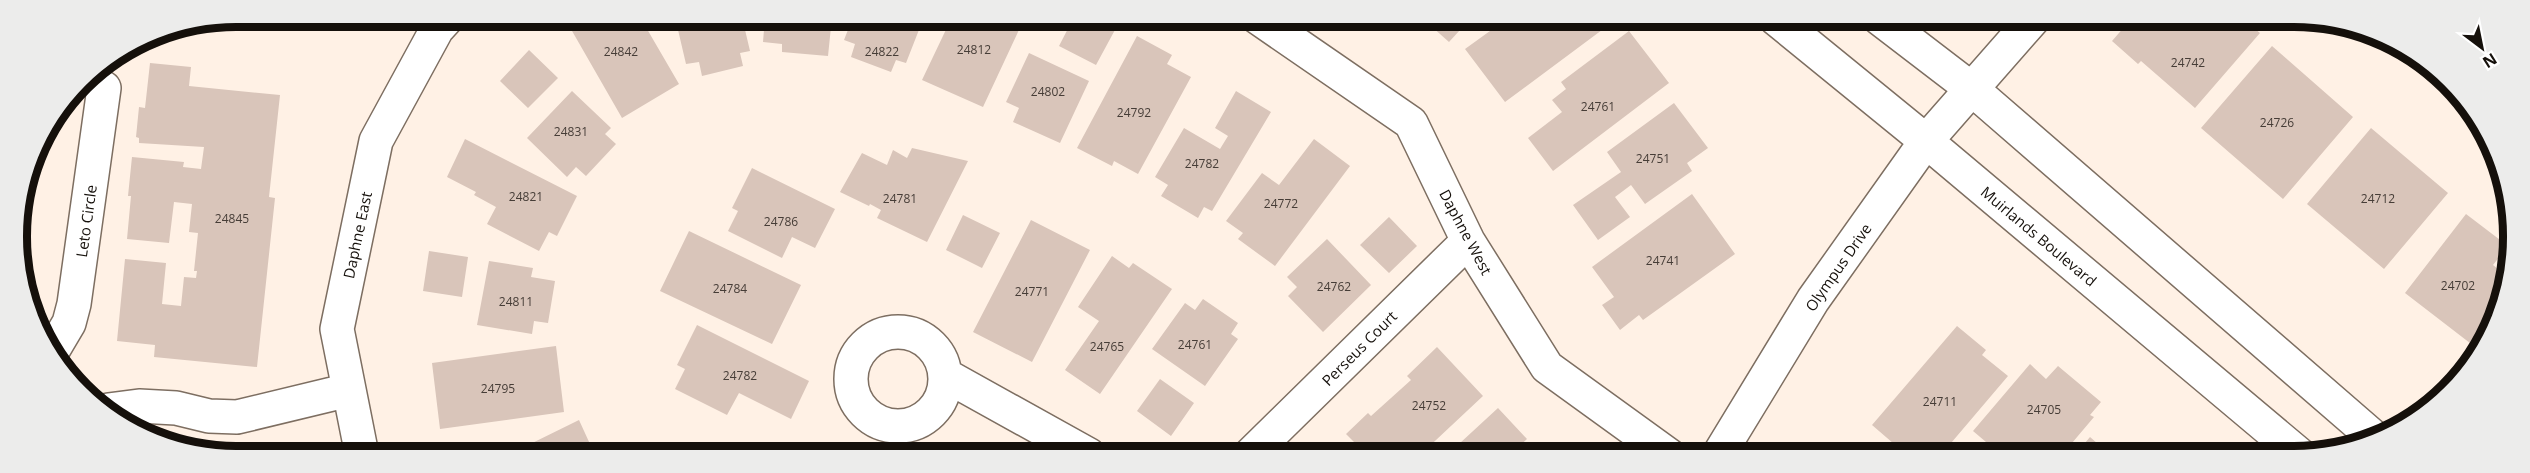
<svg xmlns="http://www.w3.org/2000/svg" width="2530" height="473" viewBox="0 0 2530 473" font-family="'Open Sans',sans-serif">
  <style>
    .building { fill: #d9c5ba }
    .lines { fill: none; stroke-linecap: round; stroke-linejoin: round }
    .street-casing { stroke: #7d6e61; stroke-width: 36 }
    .secondary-casing { stroke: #7d6e61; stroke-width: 36 }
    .street { stroke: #fff; stroke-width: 33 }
    .secondary { stroke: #fff; stroke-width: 33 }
    .labels { text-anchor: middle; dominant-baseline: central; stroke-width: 4.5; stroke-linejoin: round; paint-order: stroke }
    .number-label { font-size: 12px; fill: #463d37 }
    .street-label { font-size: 15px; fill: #15100b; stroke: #fff }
    .rim { fill: none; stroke: #15100b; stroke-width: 8 }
  </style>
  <rect width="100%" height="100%" fill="#fff1e5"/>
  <!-- building -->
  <path class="building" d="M 564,17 L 640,17 L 679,84 L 622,118 Z
    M 675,17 L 742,17 L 750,51 L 740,53 L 743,66 L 702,76 L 699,62 L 686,64 Z
    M 765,17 L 832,17 L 828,56 L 782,52 L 782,44 L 763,42 Z
    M 853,17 L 924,17 L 906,63 L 896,60 L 891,72 L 851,57 L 855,44 L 844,40 Z
    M 952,17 L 1025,17 L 983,107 L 922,80 Z
    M 1074,17 L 1095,17 L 1116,28 L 1096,65 L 1059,46 Z
    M 1422,18 L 1471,18 L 1449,42 Z
    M 1508,18 L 1599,18 L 1606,27 L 1505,102 L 1465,49 Z
    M 2132,18 L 2242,18 L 2260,33 L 2195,108 L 2141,61 L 2138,64 L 2112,41 Z
    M 1629,31 L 1669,83 L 1553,171 L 1528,138 L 1562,112 L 1552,100 L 1566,89 L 1561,82 Z
    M 1137,36 L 1172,55 L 1167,64 L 1191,77 L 1138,174 L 1114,161 L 1112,166 L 1077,148 Z
    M 2272,46 L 2353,117 L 2283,199 L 2201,128 Z
    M 529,50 L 558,78 L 528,108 L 500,81 Z
    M 1029,53 L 1089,81 L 1060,143 L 1013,122 L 1019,108 L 1006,102 Z
    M 150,63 L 191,67 L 189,86 L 280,95 L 269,197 L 275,198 L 257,367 L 154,357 L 155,345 L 117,341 L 125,259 L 166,263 L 162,304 L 181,306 L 184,277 L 196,278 L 197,271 L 194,271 L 198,233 L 189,232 L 192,204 L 174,202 L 169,243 L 127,239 L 131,196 L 128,196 L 132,157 L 184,162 L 183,167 L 201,169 L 204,147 L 139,143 L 139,138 L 136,137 L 139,107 L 145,108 Z
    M 572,91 L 611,128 L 605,134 L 616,144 L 586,176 L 576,167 L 567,177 L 527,138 Z
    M 1236,91 L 1271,112 L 1212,211 L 1204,207 L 1198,218 L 1161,196 L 1168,185 L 1155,177 L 1184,128 L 1220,149 L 1228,136 L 1215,128 Z
    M 1674,103 L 1708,148 L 1687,163 L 1692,171 L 1645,204 L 1631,185 L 1615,197 L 1630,217 L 1598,240 L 1573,205 L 1621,172 L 1607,152 Z
    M 2371,128 L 2448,193 L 2384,269 L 2307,204 Z
    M 465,139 L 577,196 L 557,236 L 549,232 L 539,251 L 487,224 L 496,207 L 474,195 L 476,192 L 447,177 Z
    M 1314,139 L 1350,166 L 1275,266 L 1238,239 L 1243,233 L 1226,221 L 1262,173 L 1279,185 Z
    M 912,148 L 968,161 L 927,242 L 877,218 L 881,210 L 870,204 L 869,206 L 840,192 L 862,153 L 887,165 L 893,150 L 907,158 Z
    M 752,168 L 835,209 L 815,248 L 792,237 L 782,258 L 728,231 L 738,211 L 732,208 Z
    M 1692,194 L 1735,254 L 1643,320 L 1639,315 L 1620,330 L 1602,305 L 1614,297 L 1592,267 Z
    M 2466,214 L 2508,246 L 2493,265 L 2508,277 L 2491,334 L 2479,350 L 2405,293 Z
    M 963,215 L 1000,233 L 982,268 L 946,250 Z
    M 1389,217 L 1417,246 L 1389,273 L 1360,245 Z
    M 1031,220 L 1090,250 L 1032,362 L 973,332 Z
    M 689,231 L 801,285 L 772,344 L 660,291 Z
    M 1327,239 L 1371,285 L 1323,332 L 1288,296 L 1297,287 L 1287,277 Z
    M 429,251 L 468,257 L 462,297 L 423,291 Z
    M 1112,256 L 1129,268 L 1133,263 L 1172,289 L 1100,394 L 1065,370 L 1099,321 L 1078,307 Z
    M 489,261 L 533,268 L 531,277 L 555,281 L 548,323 L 534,321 L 532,334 L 477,325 Z
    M 1203,299 L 1238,323 L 1231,334 L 1238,339 L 1205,386 L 1152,349 L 1185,303 L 1195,310 Z
    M 697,325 L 809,381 L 791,419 L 739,393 L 727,415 L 675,389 L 685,369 L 677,365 Z
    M 1957,326 L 1986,350 L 1982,355 L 2008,376 L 1940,456 L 1908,456 L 1872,425 Z
    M 556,346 L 564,412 L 440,429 L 432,363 Z
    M 1437,347 L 1483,396 L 1420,455 L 1367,455 L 1346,434 L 1368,413 L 1371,416 L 1411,380 L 1407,376 Z
    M 2030,364 L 2046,379 L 2058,366 L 2101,402 L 2090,415 L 2094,417 L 2061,456 L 1974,456 L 1986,442 L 1973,431 Z
    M 1160,379 L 1194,403 L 1171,436 L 1137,411 Z
    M 1498,408 L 1527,439 L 1509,455 L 1447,455 Z
    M 579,420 L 595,455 L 518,455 L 516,451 Z
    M 2090,437 L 2105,450 L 2112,442 L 2128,456 L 2074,456 Z"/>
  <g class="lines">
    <!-- street casing -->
    <g class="street-casing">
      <path id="street" d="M 1257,17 L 1411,123 L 1468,241 L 1547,367 L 1670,456
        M851 379a47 47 0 1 1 94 0a47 47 0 1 1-94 0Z
        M 53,350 L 69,323 L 74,304 L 104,88
        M 945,375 L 1089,455
        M 108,410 L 139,406 L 176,408 L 209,416 L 237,417 L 349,390
        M 362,455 L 337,329 L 376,141 L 437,29 L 448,17
        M 1250,455 L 1468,241"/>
    </g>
    <!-- secondary casing -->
    <g class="secondary-casing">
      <path id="secondary" d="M 1775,18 L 1926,141 L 2301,456
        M 1879,18 L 1973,90 L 2377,440
        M 1718,456 L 1813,300 L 1926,141 L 2034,18"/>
    </g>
    <!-- street -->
    <use href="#street" class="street"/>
    <!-- secondary -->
    <use href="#secondary" class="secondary"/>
  </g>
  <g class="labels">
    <!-- number labels -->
    <g class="number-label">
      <text x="974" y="49">24812</text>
      <text x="621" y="51">24842</text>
      <text x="882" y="51">24822</text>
      <text x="2188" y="62">24742</text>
      <text x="1048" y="91">24802</text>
      <text x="1598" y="106">24761</text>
      <text x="1134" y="112">24792</text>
      <text x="2277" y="122">24726</text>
      <text x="571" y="131">24831</text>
      <text x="1653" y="158">24751</text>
      <text x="1202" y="163">24782</text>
      <text x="526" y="196">24821</text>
      <text x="900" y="198">24781</text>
      <text x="2378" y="198">24712</text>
      <text x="1281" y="203">24772</text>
      <text x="232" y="218">24845</text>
      <text x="781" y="221">24786</text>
      <text x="1663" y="260">24741</text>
      <text x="2458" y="285">24702</text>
      <text x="1334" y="286">24762</text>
      <text x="730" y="288">24784</text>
      <text x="1032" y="291">24771</text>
      <text x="516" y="301">24811</text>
      <text x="1195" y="344">24761</text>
      <text x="1107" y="346">24765</text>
      <text x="740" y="375">24782</text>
      <text x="498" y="388">24795</text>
      <text x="1940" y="401">24711</text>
      <text x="1429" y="405">24752</text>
      <text x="2044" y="409">24705</text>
    </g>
    <!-- street labels -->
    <g class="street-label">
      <text transform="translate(86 221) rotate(-82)">Leto Circle</text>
      <text transform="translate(1466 232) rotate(62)">Daphne West</text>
      <text transform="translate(357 235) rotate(-78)">Daphne East</text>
      <text transform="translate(2039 236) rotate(40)">Muirlands Boulevard</text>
      <text transform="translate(1838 267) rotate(-55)">Olympus Drive</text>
      <text transform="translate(1359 348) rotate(-45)">Perseus Court</text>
    </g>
  </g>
  <!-- crop -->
  <path d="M0 0H2530V473H0ZM236 27H2294A209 209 0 0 1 2503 236V237A209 209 0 0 1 2294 446H236A209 209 0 0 1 27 237V236A209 209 0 0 1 236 27Z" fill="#ececeb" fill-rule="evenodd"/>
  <path class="rim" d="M236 27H2294A209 209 0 0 1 2503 236V237A209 209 0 0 1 2294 446H236A209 209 0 0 1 27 237V236A209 209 0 0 1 236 27Z"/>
  <!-- north arrow -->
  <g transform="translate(2482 48) rotate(148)" stroke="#ffffff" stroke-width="4.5" paint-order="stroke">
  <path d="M0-4.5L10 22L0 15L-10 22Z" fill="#15100b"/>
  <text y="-9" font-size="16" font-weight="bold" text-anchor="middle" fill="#15100b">N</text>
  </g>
</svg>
